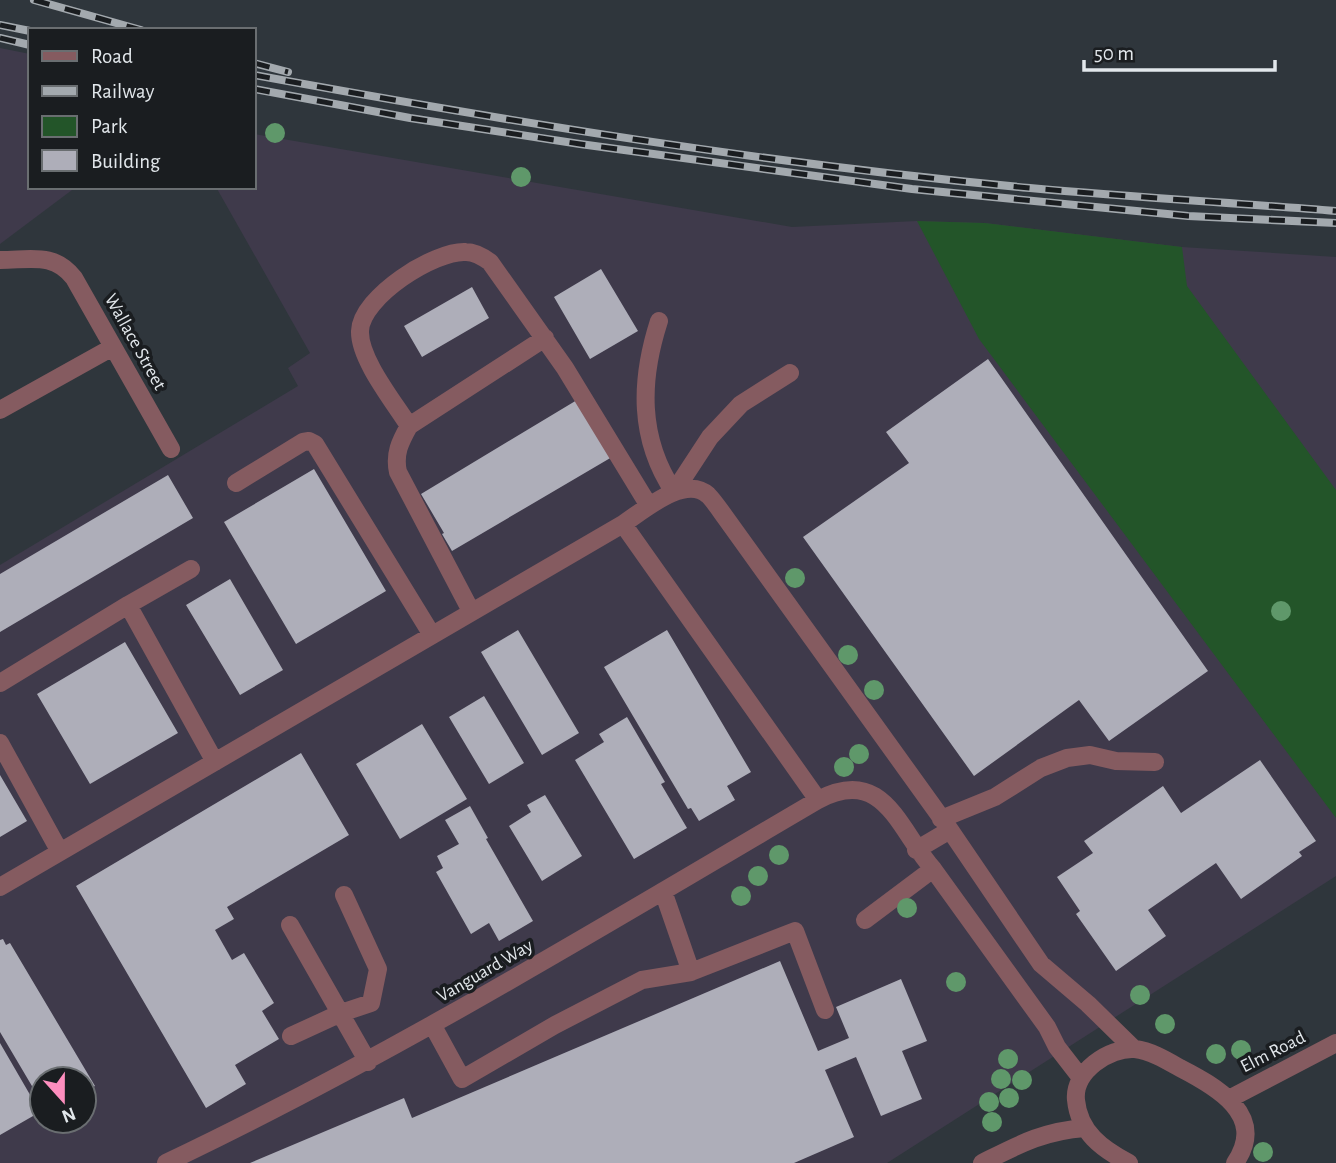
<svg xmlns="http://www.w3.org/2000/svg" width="1336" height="1163" viewBox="0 0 1336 1163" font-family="'Alegreya Sans',sans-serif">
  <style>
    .industrial { fill: #3f3a4b; fill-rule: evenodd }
    .green { fill: #235529 }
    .building { fill: #aeaeb9 }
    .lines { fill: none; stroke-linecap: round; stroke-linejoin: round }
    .minor { stroke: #855b60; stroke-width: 18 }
    .rail-casing { stroke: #a3a9ae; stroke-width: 8 }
    .rail { stroke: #1a1d20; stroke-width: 5; stroke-dasharray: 16; stroke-linecap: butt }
    .tree { fill: #5f986a }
    .labels { text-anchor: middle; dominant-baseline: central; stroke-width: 7; stroke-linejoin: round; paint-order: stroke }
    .street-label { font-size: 19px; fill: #e2e7eb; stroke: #1a1d20 }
  </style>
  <rect width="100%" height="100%" fill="#2f363c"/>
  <!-- industrial -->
  <path class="industrial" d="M 0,48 L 30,54 L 30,187 L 76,187 L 0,244 Z
    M 254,134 L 792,227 L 917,221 L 985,223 L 1182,247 L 1336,257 L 1336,876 L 887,1163 L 0,1163 L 0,565 L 298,386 L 288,368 L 310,353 L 216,187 L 254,187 ZM 42,1079 L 84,1079 L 84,1121 L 42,1121 Z"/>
  <!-- green -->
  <path class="green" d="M 917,221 L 985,223 L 1182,247 L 1187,286 L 1336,490 L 1336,818 L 979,339 Z"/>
  <!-- building -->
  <path class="building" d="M 601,269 L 638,331 L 590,359 L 554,297 Z
    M 472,287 L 489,318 L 422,357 L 404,326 Z
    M 988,359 L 1208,671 L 1109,741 L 1079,700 L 974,776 L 803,537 L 909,463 L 886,432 Z
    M 577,400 L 612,457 L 452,551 L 442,534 L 444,533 L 421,494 Z
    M 314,469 L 386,591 L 296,644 L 224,522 Z
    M 168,475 L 193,518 L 0,632 L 0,574 Z
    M 230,579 L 283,670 L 240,695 L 186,605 Z
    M 518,630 L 579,733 L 542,755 L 481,652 Z
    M 667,630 L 751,772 L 727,786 L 735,800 L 699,821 L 691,808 L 688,809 L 604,667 Z
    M 125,642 L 178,733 L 90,784 L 37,694 Z
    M 484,696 L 524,763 L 489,784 L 449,717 Z
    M 627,717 L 665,782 L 661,784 L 687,828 L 634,859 L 575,760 L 604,742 L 599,734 Z
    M 422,724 L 467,799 L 400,839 L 356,764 Z
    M 301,753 L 349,835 L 227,907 L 234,919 L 215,930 L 232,960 L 244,953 L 274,1003 L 262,1011 L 279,1039 L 235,1065 L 246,1084 L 206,1108 L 76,886 Z
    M 1260,760 L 1316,841 L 1299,852 L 1302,856 L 1241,899 L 1216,863 L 1148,910 L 1166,936 L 1116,971 L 1076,914 L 1080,911 L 1057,877 L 1093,853 L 1084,841 L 1163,786 L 1181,813 Z
    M 0,775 L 27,821 L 0,837 Z
    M 545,795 L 582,856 L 542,881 L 509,826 L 531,812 L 527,805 Z
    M 470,806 L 488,838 L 486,839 L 533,921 L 499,941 L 489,923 L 471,934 L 436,872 L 443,868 L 437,856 L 459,844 L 445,820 Z
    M 3,939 L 6,945 L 10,943 L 95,1086 L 84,1092 L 84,1079 L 42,1079 L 42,1103 L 0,1032 L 0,940 Z
    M 780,961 L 818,1051 L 849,1038 L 836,1007 L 901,979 L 927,1041 L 902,1051 L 922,1099 L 881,1116 L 856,1057 L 825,1070 L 854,1137 L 794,1163 L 250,1163 L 404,1098 L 412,1118 Z
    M 0,1043 L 40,1112 L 0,1135 Z"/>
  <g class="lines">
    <!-- minor -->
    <path class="minor" d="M 0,260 C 31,260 54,252 74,278 L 171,449
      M 659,321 C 640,380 638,438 674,492 L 710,437 L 741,404 L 790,373
      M 0,410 L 113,347
      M 409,426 C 394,402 359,359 360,331 C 361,297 435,250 466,252 C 475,252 483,257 490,262 L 565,368 L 649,506
      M 236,483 L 303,442 L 309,441 L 315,444 L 432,635
      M 623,524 L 818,800
      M 128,605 L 191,569
      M 471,611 L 398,472 C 394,454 400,442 409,426 L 545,338
      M 0,683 L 128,605 L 215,762
      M 0,743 L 60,852
      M 941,819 L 995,797 L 1041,768 L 1067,758 L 1090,755 L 1116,761 L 1155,762
      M 916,850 L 950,830
      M 0,887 L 623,524 C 643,511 685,474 708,495 C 714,501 720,510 725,517 L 950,830 L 1041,964 L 1088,1004 L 1134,1049
      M 663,891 L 691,972 L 795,931 L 825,1010
      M 865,920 L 933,869
      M 290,925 L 368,1062
      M 433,1026 L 462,1079 L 555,1025 L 642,980 L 691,972
      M 291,1036 L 341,1013 L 371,1003 L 378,969 L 344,895
      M 1229,1099 L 1336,1043
      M 166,1163 C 391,1056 603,926 818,800 C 884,765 898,829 933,869 L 1047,1027 L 1057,1047 L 1081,1078
      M 982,1163 C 1018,1145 1043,1131 1085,1128
      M 1129,1163 C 1102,1149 1079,1132 1076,1100 C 1073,1072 1109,1047 1135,1049 C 1151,1051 1166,1060 1180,1068 C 1215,1086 1268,1115 1235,1163"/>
    <!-- rail casing -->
    <g class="rail-casing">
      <path id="rail" d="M 34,0 L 141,30
        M 0,25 L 30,31
        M 0,38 L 30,45
        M 254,63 L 288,72
        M 254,75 C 511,122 769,164 1030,188 C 1132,197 1234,203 1336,211
        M 254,89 L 410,118 L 580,144 L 912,189 L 1188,216 L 1336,223"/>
    </g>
    <!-- rail -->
    <use href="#rail" class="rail"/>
  </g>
  <!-- trees -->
  <g class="tree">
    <circle cx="275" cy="133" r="10"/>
    <circle cx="521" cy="177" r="10"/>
    <circle cx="795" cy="578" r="10"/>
    <circle cx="1281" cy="611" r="10"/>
    <circle cx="848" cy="655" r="10"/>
    <circle cx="874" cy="690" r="10"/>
    <circle cx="859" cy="754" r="10"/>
    <circle cx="844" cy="767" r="10"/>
    <circle cx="779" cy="855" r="10"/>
    <circle cx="758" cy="876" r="10"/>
    <circle cx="741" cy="896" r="10"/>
    <circle cx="907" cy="908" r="10"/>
    <circle cx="956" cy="982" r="10"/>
    <circle cx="1140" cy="995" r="10"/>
    <circle cx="1165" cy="1024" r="10"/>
    <circle cx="1241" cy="1050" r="10"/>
    <circle cx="1216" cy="1054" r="10"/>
    <circle cx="1008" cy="1059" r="10"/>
    <circle cx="1001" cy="1079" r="10"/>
    <circle cx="1022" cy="1080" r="10"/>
    <circle cx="1009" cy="1098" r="10"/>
    <circle cx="989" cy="1102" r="10"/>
    <circle cx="992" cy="1122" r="10"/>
    <circle cx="1263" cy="1152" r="10"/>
  </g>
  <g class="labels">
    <!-- street labels -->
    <g class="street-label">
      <text transform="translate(135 342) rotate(61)">Wallace Street</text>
      <text transform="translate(485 971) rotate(-30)">Vanguard Way</text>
      <text transform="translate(1273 1052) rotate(-27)">Elm Road</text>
    </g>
  </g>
  <!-- legend -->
  <rect x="28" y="28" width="228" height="161" fill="#1a1d20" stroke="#6a6e71" stroke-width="2"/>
  <rect x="42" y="51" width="35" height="10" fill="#855b60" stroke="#6a6e71" stroke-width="2"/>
  <text x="91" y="63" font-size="21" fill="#e2e7eb">Road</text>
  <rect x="42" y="86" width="35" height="10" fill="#a3a9ae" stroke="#6a6e71" stroke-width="2"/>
  <text x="91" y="98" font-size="21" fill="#e2e7eb">Railway</text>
  <rect x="42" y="116" width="35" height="21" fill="#235529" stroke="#6a6e71" stroke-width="2"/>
  <text x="91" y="133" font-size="21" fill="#e2e7eb">Park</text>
  <rect x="42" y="150" width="35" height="21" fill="#aeaeb9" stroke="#6a6e71" stroke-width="2"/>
  <text x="91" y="168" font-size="21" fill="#e2e7eb">Building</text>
  <!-- north arrow -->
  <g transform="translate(63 1100) rotate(159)"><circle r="33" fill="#1a1d20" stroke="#6a6e71" stroke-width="2"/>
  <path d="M0-5L12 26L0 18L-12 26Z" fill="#fd8ebe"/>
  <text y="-10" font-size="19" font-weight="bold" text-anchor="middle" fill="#e2e7eb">N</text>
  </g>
  <!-- scale -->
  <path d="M1084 60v10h191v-10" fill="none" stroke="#e2e7eb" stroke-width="3.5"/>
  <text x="1094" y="60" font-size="21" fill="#e2e7eb" stroke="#1a1d20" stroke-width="5" paint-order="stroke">50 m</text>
</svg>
